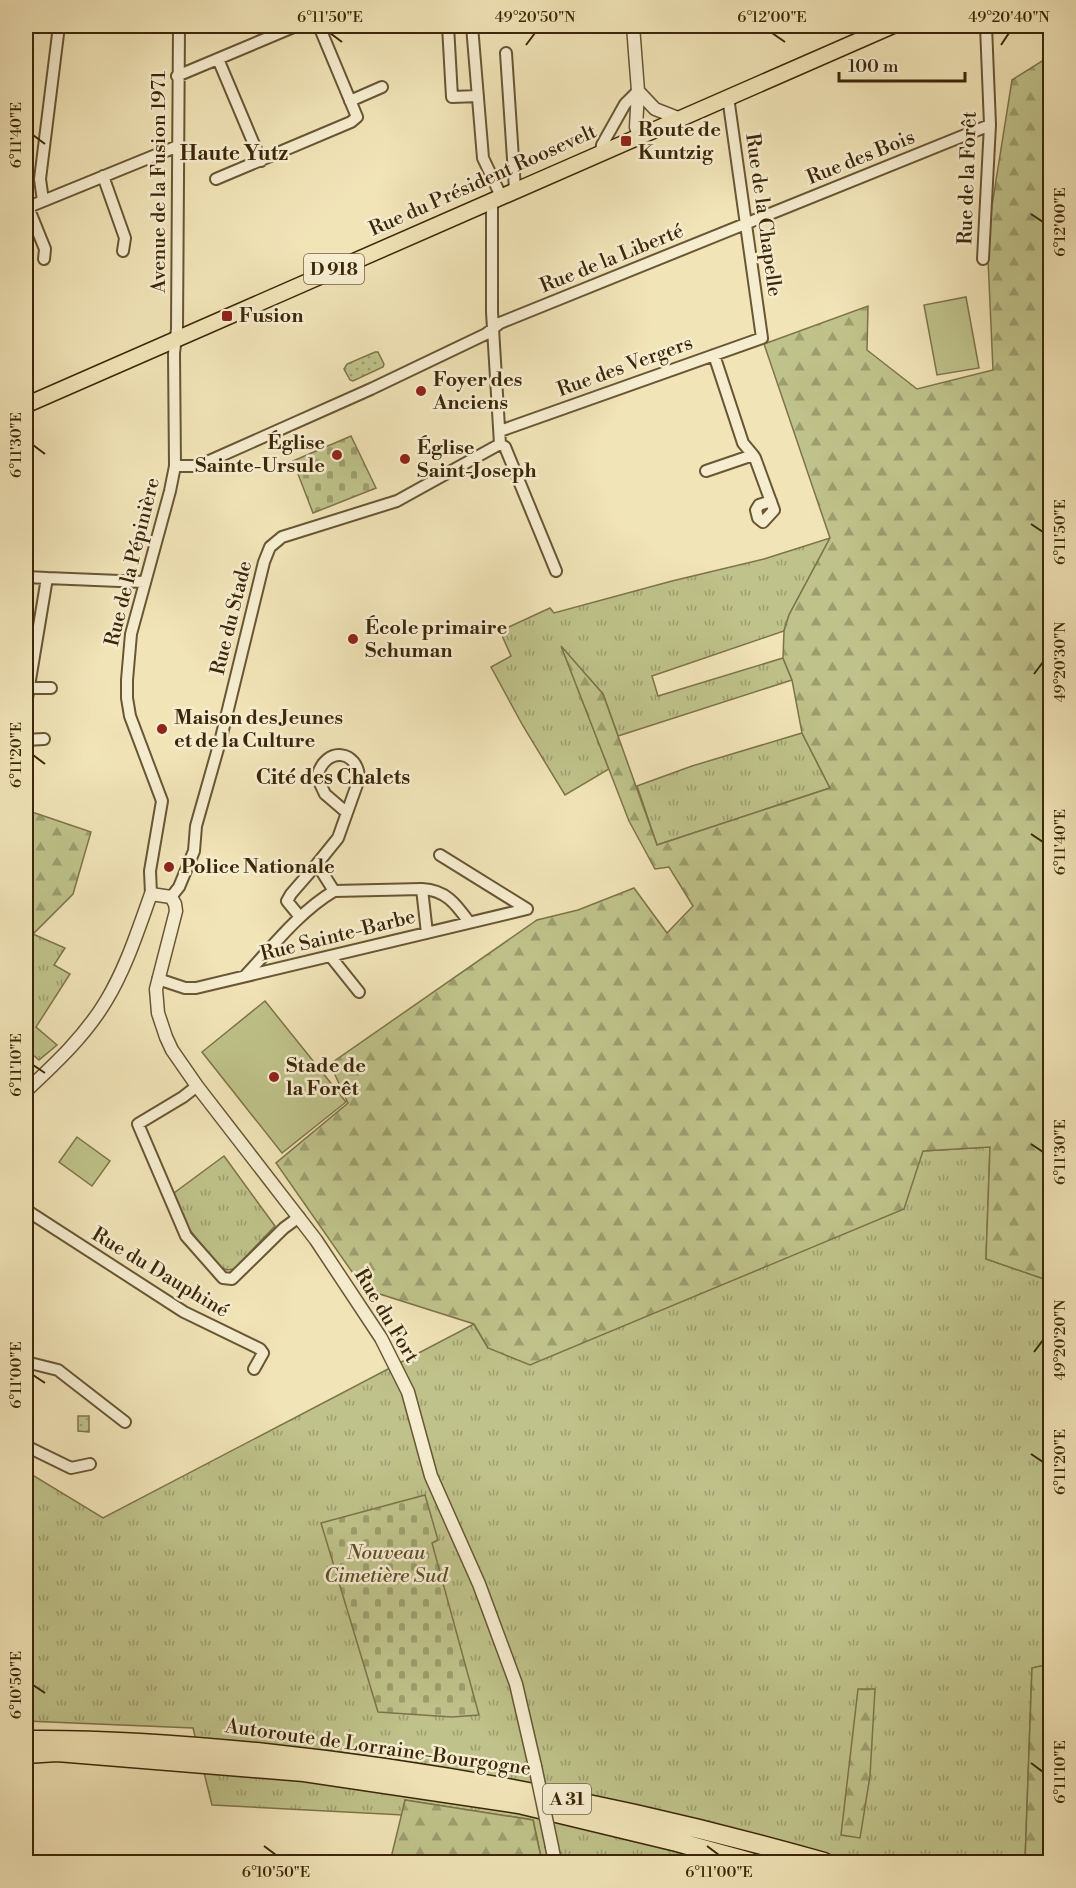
<svg xmlns="http://www.w3.org/2000/svg" width="1076" height="1888" viewBox="0 0 1076 1888" font-family="'Libre Bodoni',serif">
  <style>
    .grass { fill: url(#grass-tufts); stroke: #7d7449; stroke-width: 1.5 }
    .forest { fill: url(#forest-firs); stroke: #7d7449; stroke-width: 1.5 }
    .cemetery { fill: url(#cemetery-stones); stroke: #7d7449; stroke-width: 1.5 }
    .park { fill: url(#park-dots); stroke: #7d7449; stroke-width: 1.5 }
    .garden { fill: #bfc28a; stroke: #7d7449; stroke-width: 1.5 }
    .lines { fill: none; stroke-linecap: round; stroke-linejoin: round }
    .minor-casing { stroke: #685634; stroke-width: 14 }
    .tertiary-casing { stroke: #685634; stroke-width: 15 }
    .primary-casing { stroke: #3b2708; stroke-width: 18 }
    .motorway-casing { stroke: #3b2708; stroke-width: 21 }
    .minor { stroke: #f6edd0; stroke-width: 10 }
    .tertiary { stroke: #f6edd0; stroke-width: 12 }
    .primary { stroke: #f1e4b7; stroke-width: 15 }
    .motorway { stroke: #f1e4b7; stroke-width: 18 }
    .tertiary-bridge-casing { stroke: #685634; stroke-width: 15; stroke-linecap: butt }
    .tertiary-bridge { stroke: #f6edd0; stroke-width: 12 }
    .ticks { fill: none; stroke: #3b2708; stroke-width: 2 }
    .poi-dot { fill: #8f2418; stroke: #f6edd0; stroke-width: 2 }
    .labels { text-anchor: middle; dominant-baseline: central; stroke-width: 5; stroke-linejoin: round; paint-order: stroke }
    .shield { fill: #f6edd0; stroke: #736244; stroke-width: 1.5 }
    .shield-label { font-size: 18px; font-weight: bold; fill: #3b2708 }
    .poi-label { font-size: 20px; font-weight: bold; fill: #3b2708; stroke: #f6edd0; text-anchor: start }
    .street-label { font-size: 20px; fill: #3b2708; stroke: #f6edd0 }
    .park-label { font-size: 20px; font-style: italic; fill: #5c4e28; stroke: #f6edd0 }
    .neighbourhood-label { font-size: 21px; font-weight: bold; fill: #3b2708; stroke: #f6edd0 }
    .neatline { fill: none; stroke: #3b2708; stroke-width: 2 }
    .ticks-label { font-size: 15px; text-anchor: middle; fill: #3b2708 }
  </style>
  <defs>
    <pattern id="grass-tufts" width="24" height="20" patternUnits="userSpaceOnUse" patternTransform="scale(1.5)"><rect width="24" height="20" fill="#bfc28a"/><path d="M3 7l-1-3M5 7V3M7 7l1-3M15 17l-1-3M17 17v-4M19 17l1-3" fill="none" stroke="#9c9e6f"/></pattern>
    <pattern id="forest-firs" width="22" height="20" patternUnits="userSpaceOnUse" patternTransform="scale(1.5)"><rect width="22" height="20" fill="#bfc28a"/><path d="M5 1l3.5 6h-7zM16 11l3.5 6h-7z" fill="#9c9e6f"/></pattern>
    <pattern id="cemetery-stones" width="16" height="16" patternUnits="userSpaceOnUse" patternTransform="scale(1.5)"><rect width="16" height="16" fill="#bfc28a"/><path d="M2 7V4a2 2 0 0 1 4 0v3zM10 15v-3a2 2 0 0 1 4 0v3z" fill="#9c9e6f"/></pattern>
    <pattern id="park-dots" width="8" height="8" patternUnits="userSpaceOnUse" patternTransform="scale(1.5)"><rect width="8" height="8" fill="#bfc28a"/><path d="M2 2h.1M6 6h.1" fill="none" stroke="#9c9e6f" stroke-width="1.8" stroke-linecap="round"/></pattern>
  </defs>
  <rect width="100%" height="100%" fill="#f1e4b7"/>
  <filter id="stains"><feTurbulence type="fractalNoise" baseFrequency=".00333" numOctaves="4"/><feColorMatrix values="0 0 0 0 .2 0 0 0 0 .09 0 0 0 0 .02 0 0 0 .5 -.17"/></filter>
  <radialGradient id="worn" r=".72"><stop offset=".6" stop-color="#630" stop-opacity="0"/><stop offset="1" stop-color="#630" stop-opacity=".3"/></radialGradient>
  <!-- grass -->
  <path class="grass" d="M 830,538 L 789,615 L 784,631 L 652,676 L 658,696 L 783,658 L 792,680 L 618,736 L 603,694 L 562,648 L 609,769 L 565,795 L 523,726 L 491,667 L 511,656 L 500,631 L 550,608 L 554,613 L 672,581 L 764,559 Z
    M 802,733 L 830,788 L 657,845 L 637,786 L 692,766 Z
    M 26,931 L 65,948 L 54,965 L 70,974 L 36,1027 L 57,1045 L 39,1060 L 26,1049 Z
    M 990,1147 L 986,1259 L 1050,1281 L 1044,1303 L 1050,1307 L 1050,1664 L 1032,1668 L 1025,1862 L 542,1862 L 533,1820 L 405,1800 L 403,1815 L 212,1805 L 193,1728 L 26,1721 L 26,1471 L 103,1518 L 474,1324 L 488,1348 L 922,1151 Z
    M 224,1156 L 275,1226 L 234,1269 L 227,1270 L 218,1266 L 186,1225 L 174,1193 Z"/>
  <!-- forest -->
  <path class="forest" d="M 1050,56 L 1050,1281 L 986,1259 L 990,1147 L 923,1151 L 904,1209 L 530,1365 L 488,1348 L 474,1324 L 364,1289 L 276,1163 L 348,1103 L 330,1064 L 537,920 L 578,910 L 634,888 L 667,933 L 693,906 L 669,867 L 655,869 L 629,821 L 561,646 L 603,694 L 657,845 L 830,788 L 802,733 L 792,680 L 783,658 L 784,631 L 789,615 L 830,538 L 764,344 L 868,306 L 867,350 L 917,389 L 993,370 L 987,237 L 1012,80 Z
    M 26,812 L 35,813 L 91,832 L 73,894 L 33,934 L 26,931 Z
    M 1050,1664 L 1050,1862 L 1025,1862 L 1032,1668 Z
    M 858,1689 L 875,1689 L 870,1776 L 860,1838 L 841,1835 Z
    M 405,1800 L 533,1820 L 542,1862 L 390,1862 Z"/>
  <!-- cemetery -->
  <path class="cemetery" d="M 351,436 L 376,488 L 313,513 L 293,461 Z
    M 425,1495 L 438,1540 L 432,1543 L 479,1715 L 452,1717 L 378,1712 L 321,1523 Z"/>
  <!-- park -->
  <path class="park" d="M 375,352 L 378,352 L 384,364 L 383,367 L 353,381 L 350,380 L 344,369 L 347,364 Z
    M 78,1416 L 89,1416 L 89,1432 L 78,1431 Z"/>
  <!-- garden -->
  <path class="garden" d="M 966,297 L 979,368 L 937,375 L 924,305 Z
    M 265,1001 L 346,1102 L 282,1153 L 202,1052 Z
    M 77,1137 L 110,1161 L 92,1186 L 59,1162 Z"/>
  <g class="lines">
    <!-- minor casing -->
    <g class="minor-casing">
      <path id="minor" d="M 448,26 L 452,97 L 478,96
        M 472,26 L 483,158 L 501,196
        M 506,53 L 515,189
        M 218,59 L 261,161
        M 177,76 L 296,26
        M 350,101 L 382,87
        M 601,152 L 602,145 L 625,104 L 638,91
        M 103,176 L 125,238 L 123,251
        M 216,179 L 351,122 L 357,117 L 319,26
        M 43,201 L 40,179 L 59,26
        M 28,207 L 45,249 L 44,259
        M 26,208 L 178,146
        M 983,259 L 990,125 L 986,26
        M 500,431 L 762,338 L 728,97
        M 500,444 L 505,447 L 556,571
        M 753,455 L 755,458 L 774,510 L 763,522 L 758,518 L 756,510 L 759,505 L 771,501
        M 175,466 L 198,466 L 371,389 L 486,334 L 500,323 L 990,125
        M 706,471 L 753,455 L 743,443 L 714,355
        M 26,577 L 47,578
        M 28,688 L 51,688
        M 26,704 L 47,578 L 144,582
        M 26,740 L 44,739
        M 440,855 L 527,909
        M 422,889 C 446,890 456,904 469,922
        M 334,891 L 422,889 L 427,933
        M 151,894 L 150,871 L 162,801 L 130,716 L 127,698 L 127,680 L 131,634 L 170,491 L 175,466 L 174,353 L 177,329 L 179,26
        M 171,897 L 179,887 L 194,851 L 196,826 L 221,738 L 264,562 L 270,547 L 282,537 L 397,501 L 500,444 L 492,312 L 492,199
        M 300,917 L 287,901 L 291,894 L 317,864
        M 331,957 L 359,992
        M 245,976 C 273,946 299,912 334,891 L 317,864 L 338,838 L 359,779 C 359,750 325,745 317,777 L 325,794 L 346,812
        M 158,979 L 185,988 L 196,988 L 527,909
        M 197,1086 L 183,1097 L 138,1124 L 186,1236 L 223,1278 L 232,1279 L 284,1228 L 299,1217
        M 26,1210 L 184,1312 L 260,1349 L 263,1353 L 254,1369
        M 26,1362 L 58,1370 L 125,1422
        M 26,1446 L 71,1468 L 90,1464"/>
    </g>
    <!-- tertiary casing -->
    <g class="tertiary-casing">
      <path id="tertiary" d="M 633,26 L 638,91 L 636,127 L 639,135
        M 638,91 L 655,109 L 678,118
        M 26,1091 C 55,1064 85,1036 106,1001 C 126,968 138,930 151,894 L 171,897 L 175,904 L 176,911 L 156,989 L 158,1013 L 166,1037 L 172,1050 L 197,1086 L 316,1240 L 381,1338 L 408,1392 L 431,1476 L 479,1584 L 516,1684 L 535,1766
        M 552,1847 L 555,1862"/>
    </g>
    <!-- primary casing -->
    <g class="primary-casing">
      <path id="primary" d="M 26,405 L 892,26"/>
    </g>
    <!-- motorway casing -->
    <g class="motorway-casing">
      <path id="motorway" d="M 26,1740 C 105,1739 186,1745 265,1753 C 454,1773 641,1810 824,1862
        M 26,1754 L 57,1752 L 304,1772 L 519,1804 L 677,1842 L 750,1862"/>
    </g>
    <!-- minor -->
    <use href="#minor" class="minor"/>
    <!-- tertiary -->
    <use href="#tertiary" class="tertiary"/>
    <!-- primary -->
    <use href="#primary" class="primary"/>
    <!-- motorway -->
    <use href="#motorway" class="motorway"/>
    <!-- tertiary-bridge casing -->
    <g class="tertiary-bridge-casing">
      <path id="tertiary-bridge" d="M 535,1766 L 552,1847"/>
    </g>
    <!-- tertiary-bridge -->
    <use href="#tertiary-bridge" class="tertiary-bridge"/>
  </g>
  <!-- ticks -->
  <path class="ticks" d="M 330,33 L 342,42M 772,33 L 785,42M 526,45 L 535,33M 1001,45 L 1009,33M 33,135 L 45,144M 1031,214 L 1043,222M 33,445 L 45,454M 1031,524 L 1043,532M 1034,674 L 1043,662M 33,755 L 45,764M 1031,834 L 1043,842M 33,1065 L 45,1073M 1031,1144 L 1043,1152M 1034,1352 L 1043,1340M 33,1375 L 45,1383M 1031,1454 L 1043,1462M 33,1685 L 45,1693M 1031,1763 L 1043,1772M 264,1846 L 276,1855M 707,1846 L 719,1855"/>
  <!-- markers -->
  <g class="poi-dot">
    <rect x="620" y="135" width="12" height="12" rx="3"/>
    <rect x="221" y="310" width="12" height="12" rx="3"/>
    <circle cx="421" cy="391" r="6"/>
    <circle cx="337" cy="455" r="6"/>
    <circle cx="405" cy="459" r="6"/>
    <circle cx="353" cy="639" r="6"/>
    <circle cx="162" cy="729" r="6"/>
    <circle cx="169" cy="867" r="6"/>
    <circle cx="274" cy="1077" r="6"/>
  </g>
  <g class="labels">
    <!-- shield labels -->
    <g class="shield">
      <rect x="304" y="254" width="60" height="30" rx="4.5"/>
      <rect x="543" y="1784" width="48" height="30" rx="4.5"/>
    </g>
    <g class="shield-label">
      <text x="334" y="269">D 918</text>
      <text x="567" y="1799">A 31</text>
    </g>
    <!-- poi labels -->
    <g class="poi-label">
      <text x="638" y="130">Route de<tspan x="638" dy="23">Kuntzig</tspan></text>
      <text x="239" y="316">Fusion</text>
      <text x="433" y="380">Foyer des<tspan x="433" dy="23">Anciens</tspan></text>
      <text x="325" y="443" text-anchor="end">Église<tspan x="325" dy="23">Sainte-Ursule</tspan></text>
      <text x="417" y="448">Église<tspan x="417" dy="23">Saint-Joseph</tspan></text>
      <text x="365" y="628">École primaire<tspan x="365" dy="23">Schuman</tspan></text>
      <text x="174" y="718">Maison des Jeunes<tspan x="174" dy="23">et de la Culture</tspan></text>
      <text x="181" y="867">Police Nationale</text>
      <text x="286" y="1066">Stade de<tspan x="286" dy="23">la Forêt</tspan></text>
    </g>
    <!-- street labels -->
    <g class="street-label">
      <text transform="translate(861 158) rotate(-22)">Rue des Bois</text>
      <text transform="translate(968 178) rotate(-88)">Rue de la Forêt</text>
      <text transform="translate(483 181) rotate(-24)">Rue du Président Roosevelt</text>
      <text transform="translate(159 182) rotate(-90)">Avenue de la Fusion 1971</text>
      <text transform="translate(763 215) rotate(82)">Rue de la Chapelle</text>
      <text transform="translate(612 259) rotate(-22)">Rue de la Liberté</text>
      <text transform="translate(625 367) rotate(-20)">Rue des Vergers</text>
      <text transform="translate(133 562) rotate(-76)">Rue de la Pépinière</text>
      <text transform="translate(232 618) rotate(-76)">Rue du Stade</text>
      <text transform="translate(338 936) rotate(-14)">Rue Sainte-Barbe</text>
      <text transform="translate(160 1273) rotate(31)">Rue du Dauphiné</text>
      <text transform="translate(386 1316) rotate(59)">Rue du Fort</text>
      <text transform="translate(378 1748) rotate(8)">Autoroute de Lorraine-Bourgogne</text>
    </g>
    <!-- park labels -->
    <g class="park-label">
      <text x="386" y="1553">Nouveau<tspan x="386" dy="23">Cimetière Sud</tspan></text>
    </g>
    <!-- neighbourhood labels -->
    <g class="neighbourhood-label">
      <text x="234" y="154">Haute Yutz</text>
      <text x="333" y="778">Cité des Chalets</text>
    </g>
  </g>
  <!-- margin -->
  <rect width="1076" height="1888" fill="none" stroke="#f1e4b7" stroke-width="66"/>
  <!-- scale -->
  <path d="M839 72v9h126v-9" fill="none" stroke="#3b2708" stroke-width="3"/>
  <text x="848" y="72" font-size="18" fill="#3b2708" stroke="#f6edd0" stroke-width="4.5" paint-order="stroke">100 m</text>
  <rect x="33" y="33" width="1010" height="1822" class="neatline"/>
  <g class="ticks-label">
    <text x="330" y="22">6°11'50"E</text>
    <text x="535" y="22">49°20'50"N</text>
    <text x="772" y="22">6°12'00"E</text>
    <text x="1009" y="22">49°20'40"N</text>
    <text transform="translate(16 135) rotate(-90)" y="5">6°11'40"E</text>
    <text transform="translate(1060 222) rotate(-90)" y="5">6°12'00"E</text>
    <text transform="translate(16 445) rotate(-90)" y="5">6°11'30"E</text>
    <text transform="translate(1060 532) rotate(-90)" y="5">6°11'50"E</text>
    <text transform="translate(1060 662) rotate(-90)" y="5">49°20'30"N</text>
    <text transform="translate(16 755) rotate(-90)" y="5">6°11'20"E</text>
    <text transform="translate(1060 842) rotate(-90)" y="5">6°11'40"E</text>
    <text transform="translate(16 1065) rotate(-90)" y="5">6°11'10"E</text>
    <text transform="translate(1060 1152) rotate(-90)" y="5">6°11'30"E</text>
    <text transform="translate(1060 1340) rotate(-90)" y="5">49°20'20"N</text>
    <text transform="translate(16 1375) rotate(-90)" y="5">6°11'00"E</text>
    <text transform="translate(1060 1462) rotate(-90)" y="5">6°11'20"E</text>
    <text transform="translate(16 1685) rotate(-90)" y="5">6°10'50"E</text>
    <text transform="translate(1060 1772) rotate(-90)" y="5">6°11'10"E</text>
    <text x="276" y="1877">6°10'50"E</text>
    <text x="719" y="1877">6°11'00"E</text>
  </g>
  <rect width="100%" height="100%" filter="url(#stains)"/>
  <rect width="100%" height="100%" fill="url(#worn)"/>
</svg>
